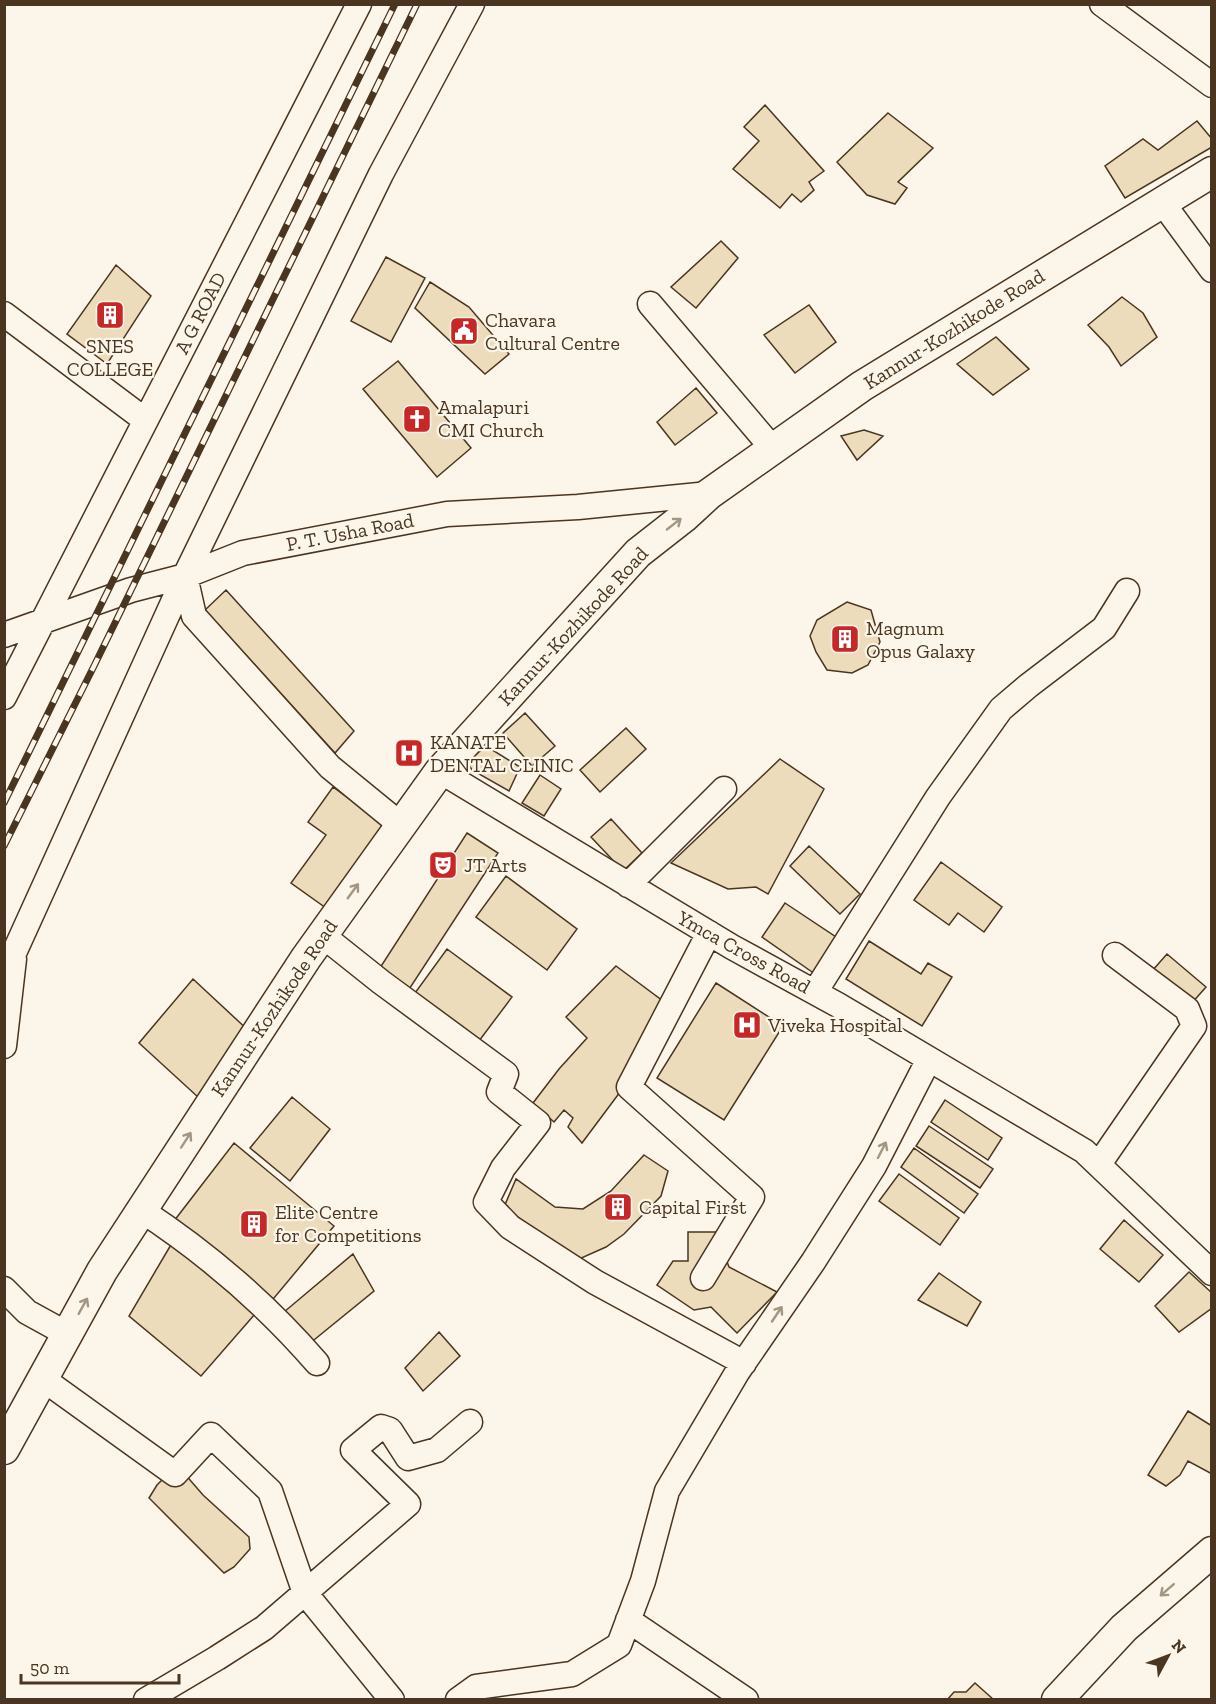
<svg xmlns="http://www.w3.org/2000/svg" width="1216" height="1704" viewBox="0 0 1216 1704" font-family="'Zilla Slab',serif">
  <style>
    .building { fill: #ecdcbc; stroke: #4a3520; stroke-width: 1.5 }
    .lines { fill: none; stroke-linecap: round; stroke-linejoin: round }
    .minor-casing { stroke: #4a3520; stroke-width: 27 }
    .major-casing { stroke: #4a3520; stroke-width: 33 }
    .minor { stroke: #fbf6e9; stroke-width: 24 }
    .major { stroke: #fbf6e9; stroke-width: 30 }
    .rail-casing { stroke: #4a3520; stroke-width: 7 }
    .rail { stroke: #fbf6e9; stroke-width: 4.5; stroke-dasharray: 14; stroke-linecap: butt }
    .oneway { stroke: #a29684 }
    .labels { text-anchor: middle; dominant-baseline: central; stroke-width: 4.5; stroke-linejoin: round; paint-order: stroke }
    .street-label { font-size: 20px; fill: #4a3520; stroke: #fbf6e9 }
    .poi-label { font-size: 20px; fill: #4a3520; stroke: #fbf6e9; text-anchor: start }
  </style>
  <rect width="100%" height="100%" fill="#fbf6e9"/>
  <!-- building -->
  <path class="building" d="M 765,105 L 824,171 L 809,182 L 814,190 L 801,202 L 792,194 L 780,208 L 733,169 L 759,141 L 744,127 Z
    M 888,113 L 933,148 L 898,182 L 907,188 L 895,204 L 867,195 L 837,162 Z
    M 1197,121 L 1212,139 L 1212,147 L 1125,198 L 1105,166 L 1143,139 L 1158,150 Z
    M 721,241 L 738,258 L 696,308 L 671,287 Z
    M 386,257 L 425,278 L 391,342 L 351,321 Z
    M 116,265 L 151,296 L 107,364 L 67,334 Z
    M 430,282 L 469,307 L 509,354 L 485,374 L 415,308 Z
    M 1122,297 L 1143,313 L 1157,337 L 1121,366 L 1109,347 L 1088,325 Z
    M 809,305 L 836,342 L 795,373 L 764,335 Z
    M 996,337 L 1029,369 L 993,395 L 957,364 Z
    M 398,361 L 471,448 L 437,477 L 363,389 Z
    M 696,388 L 717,413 L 675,445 L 657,422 Z
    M 864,430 L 883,436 L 857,460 L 841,436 Z
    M 226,590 L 354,731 L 335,753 L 205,610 Z
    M 847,602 L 871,610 L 880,642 L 868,665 L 852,673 L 827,670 L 816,652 L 810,636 L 817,620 Z
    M 525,713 L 555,746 L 532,766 L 503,733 Z
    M 626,728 L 646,749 L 600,792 L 580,770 Z
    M 486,746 L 520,767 L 509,791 L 472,770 L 467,762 Z
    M 780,759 L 824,789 L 768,894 L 756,887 L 728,889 L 671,863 Z
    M 540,775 L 561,789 L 544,816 L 522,803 Z
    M 333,787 L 385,825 L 326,908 L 291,883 L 326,835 L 308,822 Z
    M 611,819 L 642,853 L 623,871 L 591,837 Z
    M 467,833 L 498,853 L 406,994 L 376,974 Z
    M 809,846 L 860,894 L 840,914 L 790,866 Z
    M 941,862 L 1002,907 L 984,932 L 958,913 L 949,925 L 914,900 Z
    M 506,876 L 577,929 L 547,970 L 476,917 Z
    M 785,903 L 839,939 L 815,974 L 762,937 Z
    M 869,941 L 921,974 L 928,963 L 952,977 L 922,1026 L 846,979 Z
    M 447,949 L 512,997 L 479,1041 L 415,993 Z
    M 1167,954 L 1206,987 L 1191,1004 L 1152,971 Z
    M 616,966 L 679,1013 L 582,1143 L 568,1127 L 573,1118 L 564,1110 L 554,1122 L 533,1103 L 559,1069 L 587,1038 L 566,1017 Z
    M 193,979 L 250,1032 L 199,1098 L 139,1043 Z
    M 716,983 L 783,1026 L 724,1120 L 657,1078 Z
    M 292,1097 L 330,1129 L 290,1181 L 250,1148 Z
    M 945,1100 L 1002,1138 L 988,1160 L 931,1122 Z
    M 929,1126 L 993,1169 L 980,1188 L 916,1146 Z
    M 234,1143 L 334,1226 L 269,1304 L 174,1221 Z
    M 914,1148 L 978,1194 L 964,1213 L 901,1167 Z
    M 644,1155 L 668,1171 L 661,1196 L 624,1234 L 606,1247 L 577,1260 L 504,1207 L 516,1179 L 555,1207 L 583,1209 L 611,1191 Z
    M 899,1174 L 959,1218 L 940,1245 L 879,1201 Z
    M 1124,1220 L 1163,1255 L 1139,1282 L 1100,1249 Z
    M 688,1232 L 716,1232 L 729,1267 L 777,1292 L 737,1333 L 711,1307 L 694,1310 L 657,1285 L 673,1261 L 688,1261 Z
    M 172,1243 L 255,1314 L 201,1376 L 129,1316 Z
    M 353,1254 L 374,1291 L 309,1344 L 284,1312 Z
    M 1189,1272 L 1212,1293 L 1212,1308 L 1179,1332 L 1155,1306 Z
    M 939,1273 L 981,1302 L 967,1326 L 918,1300 Z
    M 439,1332 L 460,1356 L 423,1391 L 405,1368 Z
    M 1188,1411 L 1212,1426 L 1212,1474 L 1188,1461 L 1180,1475 L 1166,1486 L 1148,1475 Z
    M 177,1465 L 203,1495 L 249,1537 L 250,1549 L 234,1567 L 224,1573 L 149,1498 L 157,1485 Z
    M 975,1683 L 994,1700 L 947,1700 L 954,1692 L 966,1692 Z"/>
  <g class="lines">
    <!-- minor casing -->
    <g class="minor-casing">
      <path id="minor" d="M 1102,4 L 1212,85
        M 1162,202 L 1212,270
        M 650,304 L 773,449
        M 4,314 L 145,420
        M 185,576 L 194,616 L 330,767 L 401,825
        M 4,635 L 131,590 L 185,576 L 243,553 L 447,514 L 578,507 L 709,494
        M 4,697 L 359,4
        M 440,771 L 732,947 L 838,1005 L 1084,1151 L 1212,1273
        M 628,885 L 724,789
        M 322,935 L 381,982 L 506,1074 L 499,1092 L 538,1123 L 503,1168 L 486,1202 L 510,1227 L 595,1282 L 744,1363
        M 4,975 L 185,576 L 381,174 L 472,4
        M 815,992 L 938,797 L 1001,709 L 1028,686 L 1104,628 L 1127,591
        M 4,1046 L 14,959
        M 1099,1164 L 1194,1026 L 1187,1009 L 1115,955
        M 141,1210 C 205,1252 266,1304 317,1363
        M 703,1278 L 752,1197 L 629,1087 L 709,933
        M 4,1289 L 27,1312 L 67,1334
        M 43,1379 L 175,1474 L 211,1435 L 270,1491 L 305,1593 L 392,1700
        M 628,1620 L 746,1700
        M 146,1700 L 217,1658 L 264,1628 L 408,1504 L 353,1450 L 381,1427 L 390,1430 L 408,1458 L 437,1450 L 470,1422
        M 458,1700 L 476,1687 L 572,1674 L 619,1645 L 643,1581 L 667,1491 L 738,1371 L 813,1262 L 874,1166 L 929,1059"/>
    </g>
    <!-- major casing -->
    <g class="major-casing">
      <path id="major" d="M 4,1449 L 102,1271 L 306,958 L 440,771 L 638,553 L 684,517 L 709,494 L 862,386 L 1212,172
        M 1057,1700 L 1124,1628 L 1212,1552"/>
    </g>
    <!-- minor -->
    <use href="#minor" class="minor"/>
    <!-- major -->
    <use href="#major" class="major"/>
    <!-- rail casing -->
    <g class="rail-casing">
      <path id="rail" d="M 4,803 L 395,4
        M 4,846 L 94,666 L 417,4"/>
    </g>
    <!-- rail -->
    <use href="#rail" class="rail"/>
  </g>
  <!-- one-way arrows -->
  <defs><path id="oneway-shaft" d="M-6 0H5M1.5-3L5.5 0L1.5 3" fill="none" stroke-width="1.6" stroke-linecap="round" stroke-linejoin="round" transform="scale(1.5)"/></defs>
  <g class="oneway">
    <use href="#oneway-shaft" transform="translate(674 524) rotate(-38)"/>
    <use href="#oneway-shaft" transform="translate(353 891) rotate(-54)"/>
    <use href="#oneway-shaft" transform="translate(186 1140) rotate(-57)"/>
    <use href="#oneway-shaft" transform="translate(882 1150) rotate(-63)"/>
    <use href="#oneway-shaft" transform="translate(83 1306) rotate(-61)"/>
    <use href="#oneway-shaft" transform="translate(777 1314) rotate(-56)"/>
    <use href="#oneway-shaft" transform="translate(1167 1590) rotate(139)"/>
  </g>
  <!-- icons -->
  <defs>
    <g id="building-square" transform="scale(1.5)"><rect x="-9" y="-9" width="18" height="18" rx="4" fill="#c62828" stroke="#fbf6e9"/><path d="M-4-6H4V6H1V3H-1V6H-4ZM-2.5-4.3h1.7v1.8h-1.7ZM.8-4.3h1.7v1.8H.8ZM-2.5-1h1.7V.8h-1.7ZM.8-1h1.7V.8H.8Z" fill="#fff"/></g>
    <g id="civic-square" transform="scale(1.5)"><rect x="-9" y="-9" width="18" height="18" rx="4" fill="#c62828" stroke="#fbf6e9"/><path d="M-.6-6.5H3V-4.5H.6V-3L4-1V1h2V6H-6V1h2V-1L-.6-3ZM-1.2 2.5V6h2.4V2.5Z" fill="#fff"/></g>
    <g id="church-square" transform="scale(1.5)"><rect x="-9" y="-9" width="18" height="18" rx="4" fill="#c62828" stroke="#fbf6e9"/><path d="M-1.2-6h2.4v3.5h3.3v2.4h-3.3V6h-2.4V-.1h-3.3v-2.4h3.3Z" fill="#fff"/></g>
    <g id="hospital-square" transform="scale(1.5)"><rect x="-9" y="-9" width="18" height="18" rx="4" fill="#c62828" stroke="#fbf6e9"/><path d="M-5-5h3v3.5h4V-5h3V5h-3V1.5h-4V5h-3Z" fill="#fff"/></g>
    <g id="theatre-square" transform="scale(1.5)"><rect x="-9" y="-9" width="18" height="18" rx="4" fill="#c62828" stroke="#fbf6e9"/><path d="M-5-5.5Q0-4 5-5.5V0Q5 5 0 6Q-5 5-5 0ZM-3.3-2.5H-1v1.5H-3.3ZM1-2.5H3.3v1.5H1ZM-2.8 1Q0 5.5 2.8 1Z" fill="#fff"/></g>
  </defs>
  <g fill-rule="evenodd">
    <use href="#building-square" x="110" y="315"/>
    <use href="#civic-square" x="464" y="331"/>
    <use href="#church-square" x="417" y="419"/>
    <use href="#building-square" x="845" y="639"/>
    <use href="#hospital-square" x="409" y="753"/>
    <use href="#theatre-square" x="443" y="865"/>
    <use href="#hospital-square" x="747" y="1025"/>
    <use href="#building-square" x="618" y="1207"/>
    <use href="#building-square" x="254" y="1224"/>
  </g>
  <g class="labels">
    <!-- street labels -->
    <g class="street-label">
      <text transform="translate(200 313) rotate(-63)">A G ROAD</text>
      <text transform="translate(954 329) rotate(-32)">Kannur-Kozhikode Road</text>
      <text transform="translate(350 532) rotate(-11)">P. T. Usha Road</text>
      <text transform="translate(573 626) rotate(-47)">Kannur-Kozhikode Road</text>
      <text transform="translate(744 952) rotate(29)">Ymca Cross Road</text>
      <text transform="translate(274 1008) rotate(-56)">Kannur-Kozhikode Road</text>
    </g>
    <!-- poi labels -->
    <g class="poi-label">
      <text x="485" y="320">Chavara<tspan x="485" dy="23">Cultural Centre</tspan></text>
      <text x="110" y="346" text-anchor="middle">SNES<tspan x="110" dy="23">COLLEGE</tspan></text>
      <text x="438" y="407">Amalapuri<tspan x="438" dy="23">CMI Church</tspan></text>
      <text x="866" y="628">Magnum<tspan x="866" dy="23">Opus Galaxy</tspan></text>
      <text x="430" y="742">KANATE<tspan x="430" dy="23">DENTAL CLINIC</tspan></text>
      <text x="464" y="865">JT Arts</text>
      <text x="768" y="1025">Viveka Hospital</text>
      <text x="639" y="1207">Capital First</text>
      <text x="275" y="1212">Elite Centre<tspan x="275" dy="23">for Competitions</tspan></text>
    </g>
  </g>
  <!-- border -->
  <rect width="1216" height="1704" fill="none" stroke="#4a3520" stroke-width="12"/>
  <!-- north arrow -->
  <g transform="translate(1168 1656) rotate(49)" stroke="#fbf6e9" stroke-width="4.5" paint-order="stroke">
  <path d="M0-4.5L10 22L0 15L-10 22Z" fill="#4a3520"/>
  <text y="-9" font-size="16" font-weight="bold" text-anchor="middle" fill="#4a3520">N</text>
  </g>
  <!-- scale -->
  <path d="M21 1674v9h158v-9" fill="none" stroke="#4a3520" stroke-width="3"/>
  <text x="30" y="1674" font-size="18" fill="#4a3520" stroke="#fbf6e9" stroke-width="4.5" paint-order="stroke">50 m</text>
</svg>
